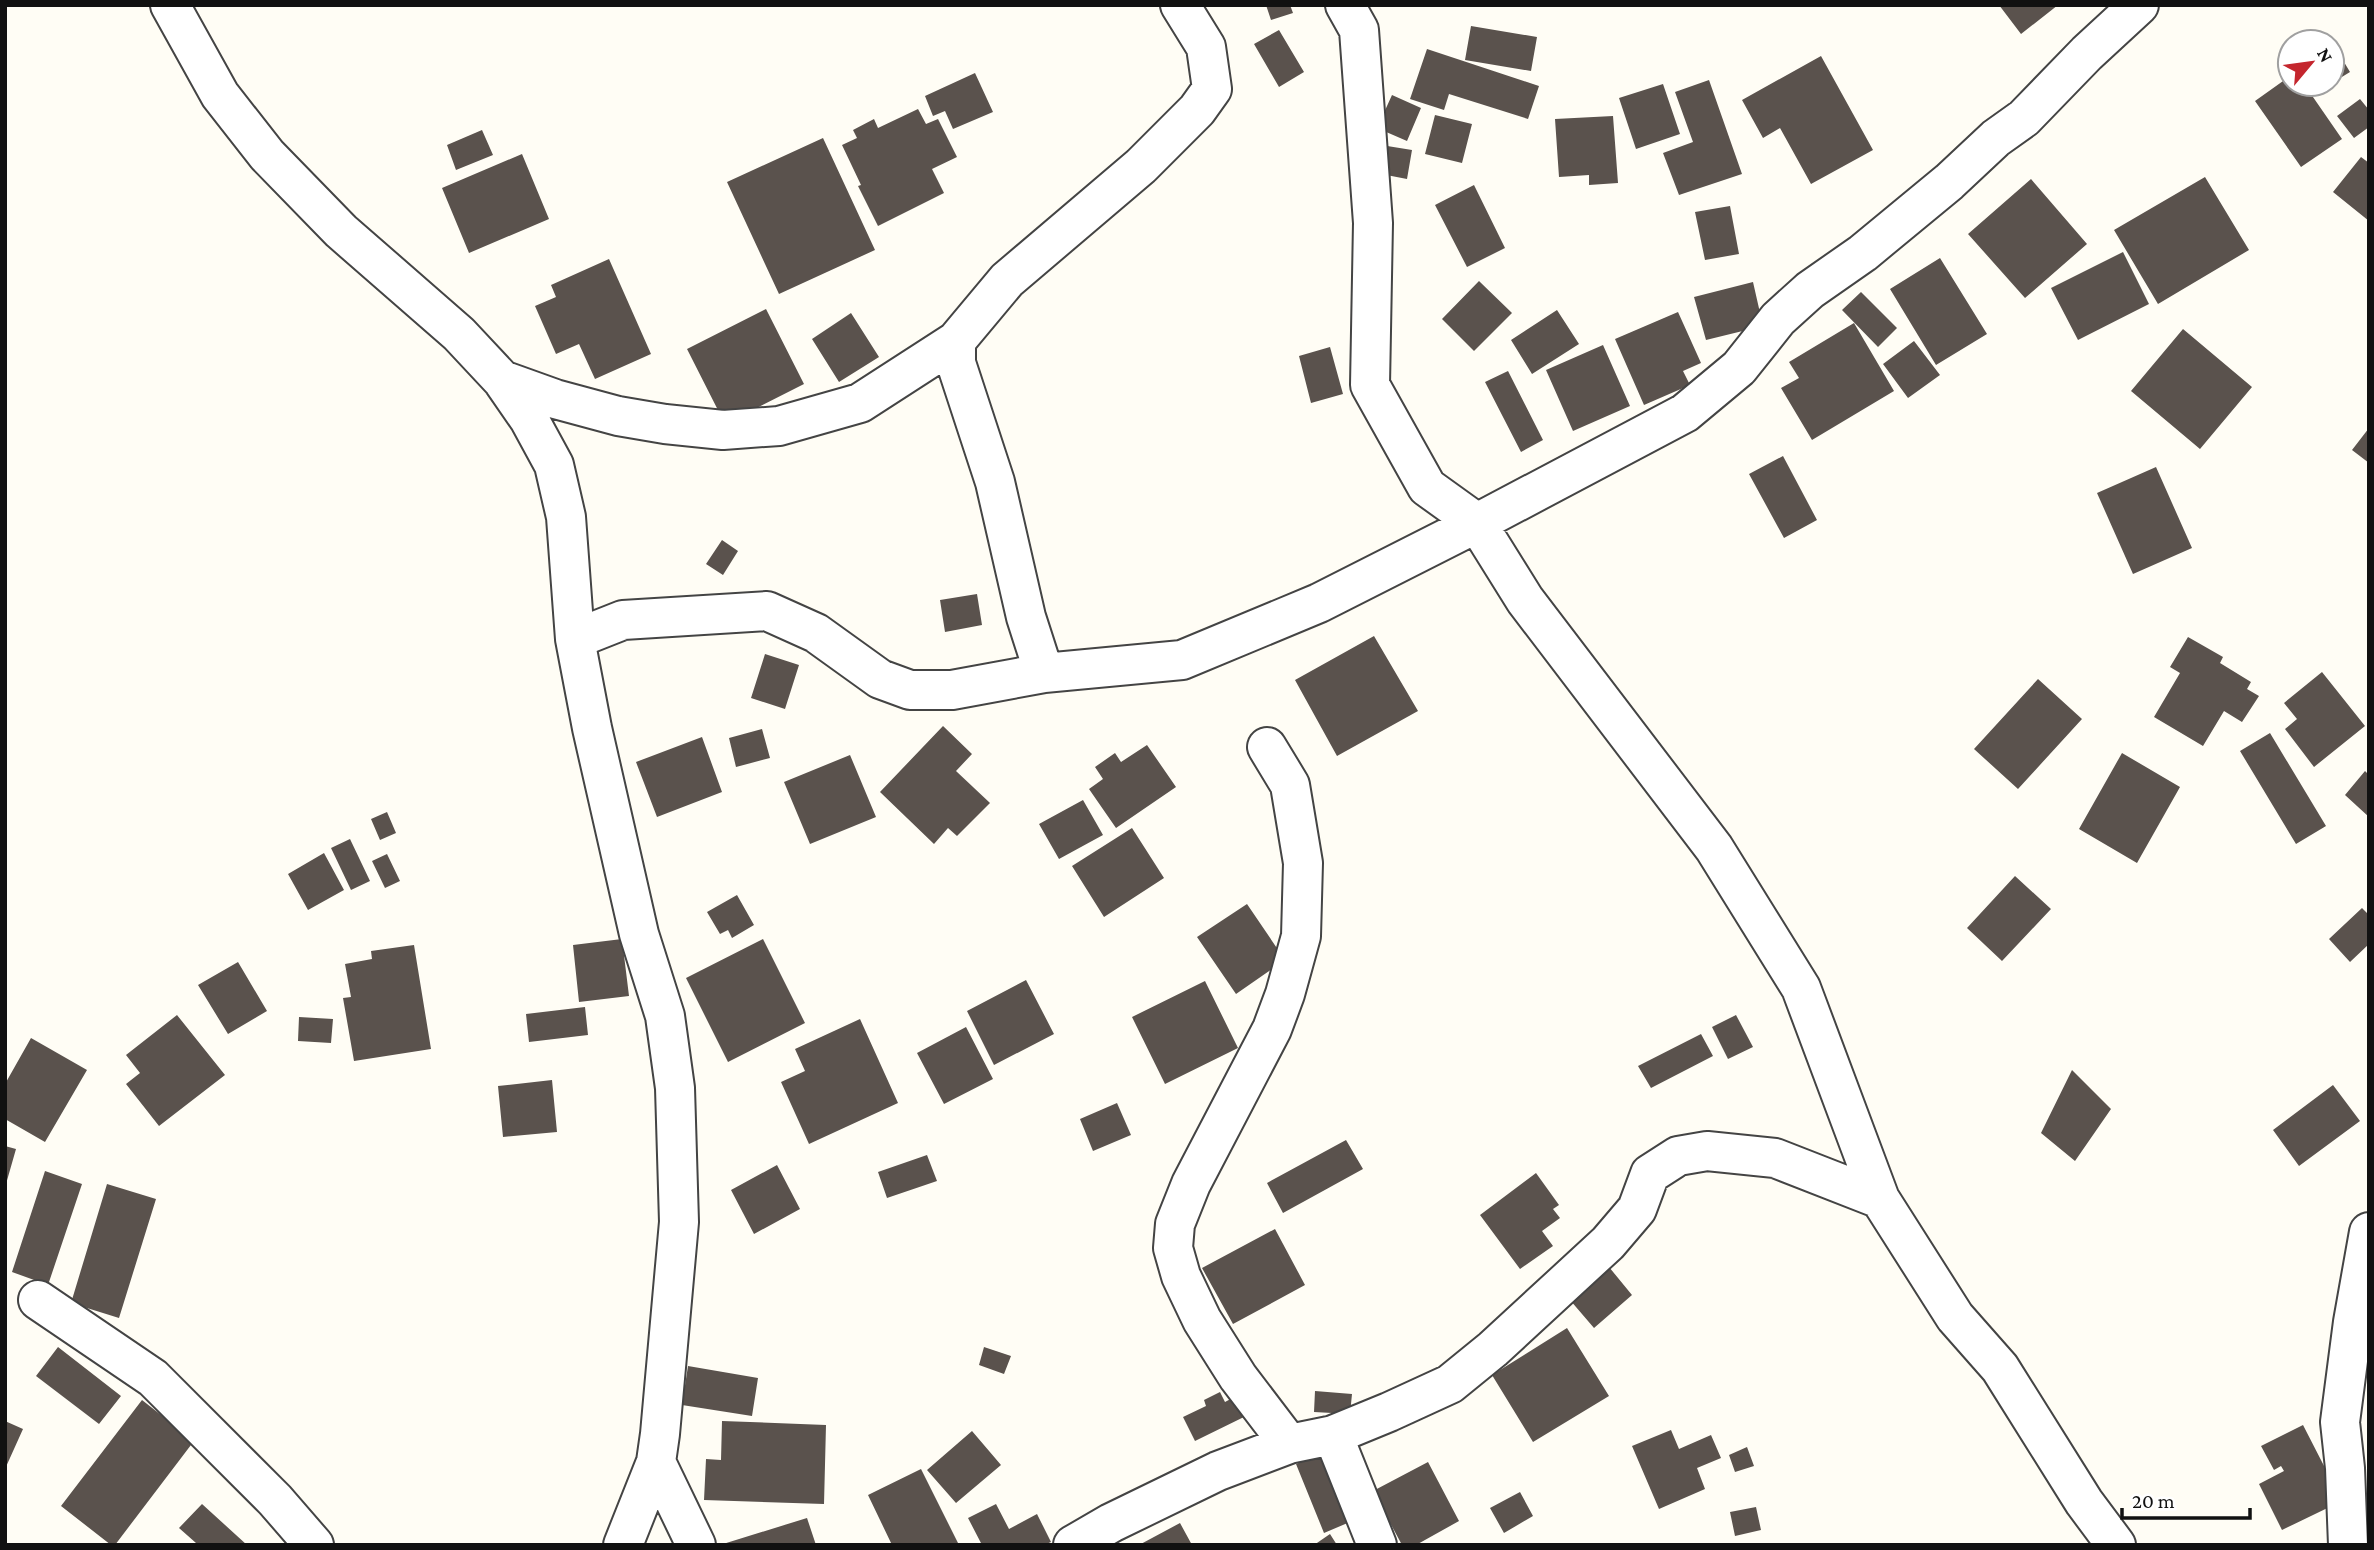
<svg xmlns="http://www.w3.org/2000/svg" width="2374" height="1550" viewBox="0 0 2374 1550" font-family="'Crimson Pro',serif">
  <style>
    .building { fill: #5a524d }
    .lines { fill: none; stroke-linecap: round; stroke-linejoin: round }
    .street-casing { stroke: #444; stroke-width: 42 }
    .street { stroke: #fff; stroke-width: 38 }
  </style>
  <rect width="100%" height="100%" fill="#fffdf5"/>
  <!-- building -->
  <path class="building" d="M 1266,5 L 1290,5 L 1293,13 L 1271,20 Z
    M 1999,5 L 2058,5 L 2021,34 Z
    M 1471,26 L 1537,37 L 1531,71 L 1465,60 Z
    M 1279,30 L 1304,72 L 1279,87 L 1254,44 Z
    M 2332,42 L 2350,72 L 2332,83 Z
    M 1427,49 L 1539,86 L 1528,119 L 1449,94 L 1444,110 L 1410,99 Z
    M 1821,56 L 1873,150 L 1811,184 L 1780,128 L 1763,138 L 1742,100 Z
    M 975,73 L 993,112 L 953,129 L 945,111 L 933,116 L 925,96 Z
    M 2290,76 L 2290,84 L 2304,84 L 2342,139 L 2301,167 L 2255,101 Z
    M 1709,80 L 1742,174 L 1679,195 L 1663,153 L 1693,142 L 1675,92 Z
    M 1663,84 L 1680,134 L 1636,149 L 1619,98 Z
    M 1392,95 L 1421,108 L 1407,141 L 1377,128 Z
    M 2360,99 L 2369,110 L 2369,127 L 2354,138 L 2337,116 Z
    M 918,109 L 926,124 L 938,119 L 957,157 L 932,169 L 944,193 L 878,226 L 858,186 L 861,185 L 842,145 L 857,138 L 853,130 L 874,119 L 878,128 Z
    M 1435,115 L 1472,124 L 1462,163 L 1425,154 Z
    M 1613,116 L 1618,183 L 1589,185 L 1589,175 L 1559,177 L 1555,119 Z
    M 482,130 L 493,155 L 456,170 L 447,145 Z
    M 823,138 L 875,250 L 779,294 L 727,182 Z
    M 1381,145 L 1412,150 L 1407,179 L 1376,173 Z
    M 522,154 L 549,219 L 469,253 L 442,188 Z
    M 2361,157 L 2369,163 L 2369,221 L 2333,192 Z
    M 2205,177 L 2249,250 L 2158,304 L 2114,230 Z
    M 2031,179 L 2087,244 L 2025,298 L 1968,234 Z
    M 1474,185 L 1505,248 L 1467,267 L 1435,205 Z
    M 1730,206 L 1739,254 L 1705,260 L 1695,212 Z
    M 2123,252 L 2149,304 L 2078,340 L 2051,288 Z
    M 1940,258 L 1987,334 L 1936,365 L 1890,289 Z
    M 609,259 L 651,354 L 595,379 L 579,344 L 556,354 L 535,306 L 556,297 L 551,285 Z
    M 1479,281 L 1512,313 L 1474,351 L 1442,319 Z
    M 1753,282 L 1763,326 L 1706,340 L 1694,297 Z
    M 1861,292 L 1897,328 L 1878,347 L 1842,310 Z
    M 766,309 L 804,384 L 725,424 L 687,349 Z
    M 1557,310 L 1579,344 L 1532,374 L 1511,340 Z
    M 1678,312 L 1701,363 L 1683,371 L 1690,385 L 1644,405 L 1615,339 Z
    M 851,313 L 879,357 L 839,382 L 812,339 Z
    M 1854,323 L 1894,391 L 1812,440 L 1781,388 L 1799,378 L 1789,362 Z
    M 2183,329 L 2252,387 L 2200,449 L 2131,391 Z
    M 1914,341 L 1940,375 L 1908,398 L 1883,364 Z
    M 1603,345 L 1630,406 L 1573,431 L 1546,370 Z
    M 1330,347 L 1343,394 L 1311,403 L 1299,356 Z
    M 1508,371 L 1543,440 L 1521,452 L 1485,382 Z
    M 2369,428 L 2369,463 L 2352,450 Z
    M 1783,456 L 1817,520 L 1784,538 L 1749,474 Z
    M 2156,467 L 2192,548 L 2133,574 L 2097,493 Z
    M 722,540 L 738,551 L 723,575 L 706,564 Z
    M 977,594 L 982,625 L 945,632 L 940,600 Z
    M 1374,636 L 1418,711 L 1337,756 L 1295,680 Z
    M 2188,637 L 2223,657 L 2220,663 L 2251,682 L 2247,689 L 2259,696 L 2242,722 L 2224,711 L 2203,746 L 2154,717 L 2180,673 L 2170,667 Z
    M 765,654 L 799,665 L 785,709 L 751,698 Z
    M 2322,672 L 2365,726 L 2314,767 L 2285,729 L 2297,719 L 2284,703 Z
    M 2038,679 L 2082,719 L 2018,789 L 1974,749 Z
    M 943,726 L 972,754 L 956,771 L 990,803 L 957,836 L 948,828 L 934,844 L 880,792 Z
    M 762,729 L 770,758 L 736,767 L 729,738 Z
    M 2270,733 L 2326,826 L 2296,844 L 2240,751 Z
    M 702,737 L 722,792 L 657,817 L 636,762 Z
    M 1147,745 L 1176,787 L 1116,828 L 1089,789 L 1103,779 L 1095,767 L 1115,753 L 1121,762 Z
    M 2122,753 L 2180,787 L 2137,863 L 2079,829 Z
    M 850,755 L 876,817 L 810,844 L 784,782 Z
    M 2365,771 L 2369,775 L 2369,817 L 2345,795 Z
    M 1083,800 L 1103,835 L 1059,859 L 1039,824 Z
    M 387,812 L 396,833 L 380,840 L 371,819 Z
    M 1132,828 L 1164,878 L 1104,917 L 1072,866 Z
    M 350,839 L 370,881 L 351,890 L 331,848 Z
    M 324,853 L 344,890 L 308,910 L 288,874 Z
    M 387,854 L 400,881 L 385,888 L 372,861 Z
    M 2015,876 L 2051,909 L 2002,961 L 1967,928 Z
    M 737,895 L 754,925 L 732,938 L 728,930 L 720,934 L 707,912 Z
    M 1247,904 L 1285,960 L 1236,994 L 1197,937 Z
    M 2362,908 L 2369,915 L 2369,944 L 2350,962 L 2329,939 Z
    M 622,939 L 629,996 L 579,1002 L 573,945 Z
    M 763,939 L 805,1023 L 728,1062 L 686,978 Z
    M 414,945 L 431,1049 L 354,1061 L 343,998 L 351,997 L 345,964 L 372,959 L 371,951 Z
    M 238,962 L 267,1011 L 228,1034 L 198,985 Z
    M 1026,980 L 1054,1034 L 994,1065 L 967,1011 Z
    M 1205,981 L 1238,1048 L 1165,1084 L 1132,1017 Z
    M 585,1007 L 588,1035 L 529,1042 L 526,1014 Z
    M 177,1015 L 225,1075 L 159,1126 L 126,1084 L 140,1073 L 126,1055 Z
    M 1736,1015 L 1753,1047 L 1728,1059 L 1712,1027 Z
    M 299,1017 L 333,1019 L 331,1043 L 298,1041 Z
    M 860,1019 L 898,1103 L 809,1144 L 781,1082 L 805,1071 L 795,1049 Z
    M 966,1027 L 993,1079 L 944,1104 L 917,1053 Z
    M 1701,1034 L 1713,1056 L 1651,1088 L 1638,1066 Z
    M 31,1038 L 87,1070 L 45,1142 L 5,1119 L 5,1084 Z
    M 2072,1070 L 2111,1109 L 2075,1161 L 2041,1133 Z
    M 552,1080 L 557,1132 L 503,1137 L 498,1086 Z
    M 2333,1085 L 2360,1121 L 2299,1166 L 2273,1130 Z
    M 1117,1103 L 1131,1135 L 1093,1151 L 1080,1119 Z
    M 1346,1140 L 1363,1169 L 1283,1213 L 1267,1183 Z
    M 5,1146 L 16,1149 L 6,1184 L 5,1184 Z
    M 927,1155 L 937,1181 L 887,1198 L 878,1172 Z
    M 777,1165 L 800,1209 L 754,1234 L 731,1190 Z
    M 45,1171 L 82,1184 L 48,1285 L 12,1272 Z
    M 1536,1173 L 1559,1205 L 1553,1209 L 1560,1218 L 1542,1231 L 1553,1246 L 1520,1269 L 1480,1215 Z
    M 107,1184 L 156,1199 L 119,1318 L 71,1303 Z
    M 1275,1229 L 1305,1285 L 1233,1324 L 1202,1268 Z
    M 1609,1267 L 1632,1295 L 1594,1328 L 1570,1300 Z
    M 1567,1328 L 1609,1396 L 1533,1442 L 1492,1375 Z
    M 58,1347 L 121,1396 L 99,1424 L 36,1376 Z
    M 984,1347 L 1011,1356 L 1004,1374 L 979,1365 Z
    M 688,1366 L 758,1378 L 752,1416 L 682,1405 Z
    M 1315,1391 L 1352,1394 L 1350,1414 L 1314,1412 Z
    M 1220,1392 L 1225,1402 L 1238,1395 L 1248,1415 L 1195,1441 L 1183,1417 L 1206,1406 L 1204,1400 Z
    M 142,1400 L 194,1441 L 115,1545 L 111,1545 L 61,1506 Z
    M 5,1421 L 23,1429 L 5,1469 Z
    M 722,1421 L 826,1425 L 824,1504 L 704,1500 L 706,1459 L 721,1460 Z
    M 2303,1425 L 2342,1501 L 2282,1530 L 2259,1484 L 2284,1471 L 2281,1466 L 2274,1470 L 2261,1446 Z
    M 1671,1430 L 1679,1449 L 1711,1435 L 1721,1458 L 1697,1468 L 1705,1489 L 1659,1509 L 1632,1446 Z
    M 972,1431 L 1001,1465 L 956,1503 L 927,1470 Z
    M 1747,1447 L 1754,1466 L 1735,1472 L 1729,1455 Z
    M 1329,1451 L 1357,1519 L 1324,1533 L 1296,1464 Z
    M 1428,1462 L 1459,1521 L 1416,1545 L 1402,1545 L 1373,1491 Z
    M 921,1469 L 959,1545 L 892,1545 L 868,1495 Z
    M 1520,1492 L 1533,1516 L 1504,1533 L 1490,1508 Z
    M 202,1504 L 247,1545 L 194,1545 L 196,1543 L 179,1528 Z
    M 996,1504 L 1009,1529 L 1037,1514 L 1051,1542 L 1044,1545 L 982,1545 L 968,1518 Z
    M 1756,1507 L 1761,1530 L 1735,1536 L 1730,1512 Z
    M 807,1518 L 816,1545 L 723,1545 L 723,1544 Z
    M 1180,1523 L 1192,1545 L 1139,1545 Z
    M 1330,1534 L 1337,1545 L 1314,1545 Z"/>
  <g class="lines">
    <!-- street casing -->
    <g class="street-casing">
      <path id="street" d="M 170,5 L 220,95 L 267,155 L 341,231 L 459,334 L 502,380 L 529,419 L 554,465 L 566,517 L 575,639 L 592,728 L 639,934 L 665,1016 L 675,1088 L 679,1222 L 660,1434 L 656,1462 L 623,1545
        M 1345,5 L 1359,30 L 1373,223 L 1370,385 L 1427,487 L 1477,523 L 1525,600 L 1714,848 L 1801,988 L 1880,1199 L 1955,1317 L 2000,1368 L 2084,1502 L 2116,1545
        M 502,380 L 555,399 L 618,416 L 665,424 L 723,430 L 779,426 L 860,403 L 956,341
        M 575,639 L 623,620 L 767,611 L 816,633 L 880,679 L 910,690 L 952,690 L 1044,673 L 1182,660 L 1319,603 L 1477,523 L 1685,413 L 1739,368 L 1778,319 L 1810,290 L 1863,253 L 1949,182 L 1996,138 L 2024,118 L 2087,53 L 2139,5
        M 1044,673 L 1026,617 L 995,482 L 956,363 L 956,341 L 1007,280 L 1141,166 L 1197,110 L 1212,89 L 1206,47 L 1180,5
        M 1267,747 L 1290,785 L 1303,863 L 1301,936 L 1285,994 L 1272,1029 L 1191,1184 L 1175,1224 L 1173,1248 L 1181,1276 L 1202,1320 L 1238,1377 L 1289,1444
        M 38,1300 L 153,1378 L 275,1500 L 314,1545
        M 1333,1435 L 1377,1545
        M 656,1462 L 696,1545
        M 1073,1545 L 1111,1523 L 1218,1471 L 1289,1444 L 1333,1435 L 1389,1412 L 1450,1384 L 1493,1349 L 1608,1243 L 1637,1209 L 1650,1174 L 1678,1156 L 1707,1151 L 1775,1158 L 1880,1199
        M 2348,1545 L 2345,1468 L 2340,1422 L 2353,1322 L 2369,1232"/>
    </g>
    <!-- street -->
    <use href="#street" class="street"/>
  </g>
  <!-- border -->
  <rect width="2374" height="1550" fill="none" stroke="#111111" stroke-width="14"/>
  <!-- north arrow -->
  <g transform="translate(2311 63) rotate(61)"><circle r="33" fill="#ffffff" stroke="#a0a0a0" stroke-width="2"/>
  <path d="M0-5L12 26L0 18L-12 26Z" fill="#c4262e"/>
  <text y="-10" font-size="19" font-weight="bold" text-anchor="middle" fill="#111111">N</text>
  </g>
  <!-- scale -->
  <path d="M2122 1508v10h128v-10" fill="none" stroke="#111111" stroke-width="3.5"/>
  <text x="2132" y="1508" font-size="21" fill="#111111" stroke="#ffffff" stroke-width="5" paint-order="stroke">20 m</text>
</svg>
